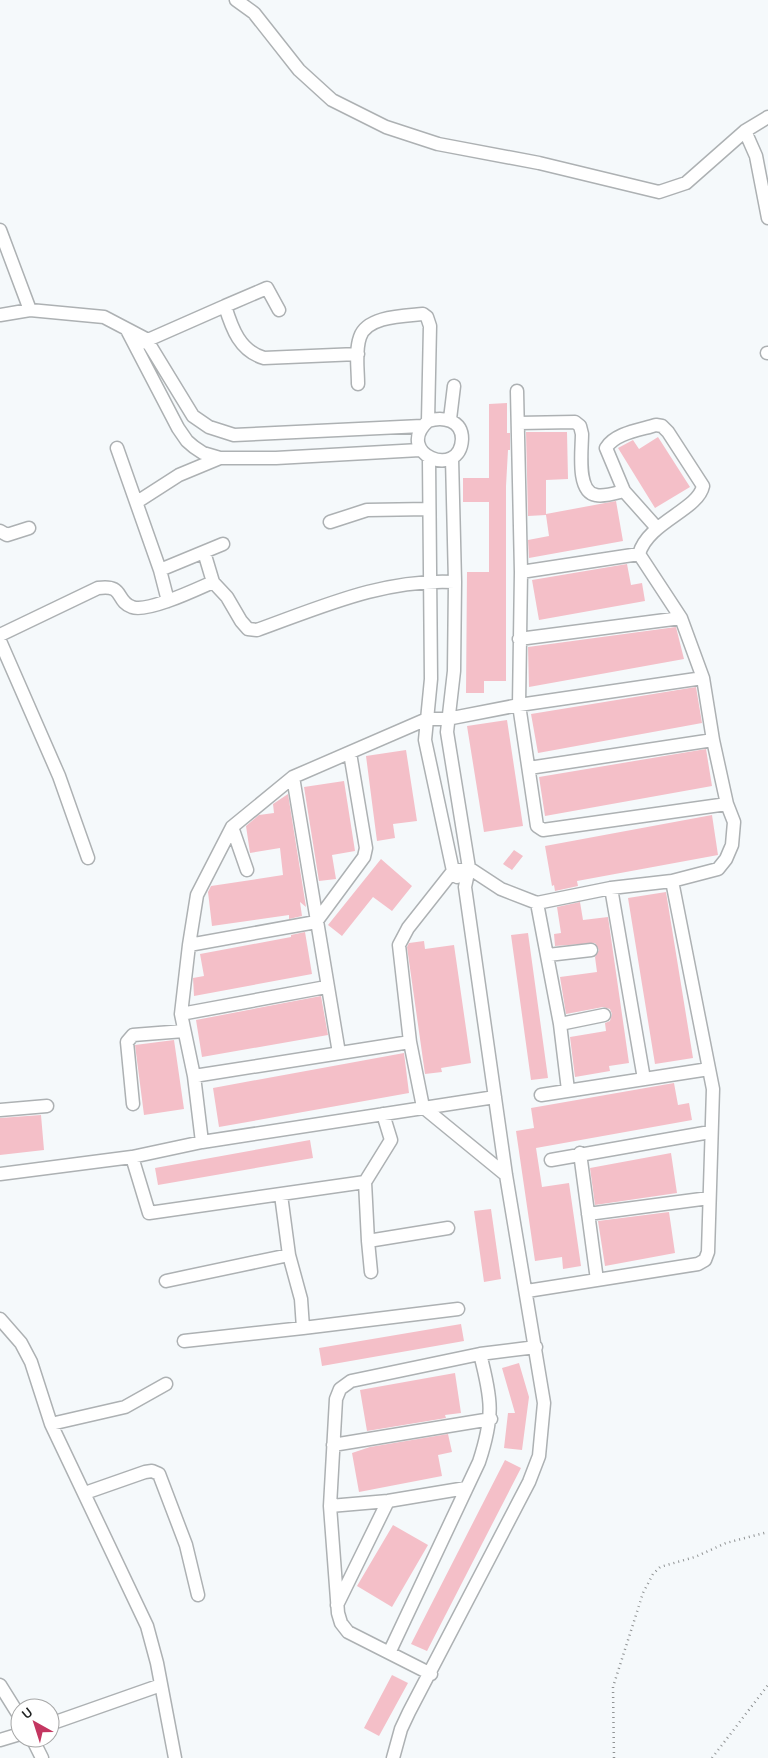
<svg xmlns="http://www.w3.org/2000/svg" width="768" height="1758" viewBox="0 0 768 1758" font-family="Karla,sans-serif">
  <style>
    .building { fill: #f4bfc8 }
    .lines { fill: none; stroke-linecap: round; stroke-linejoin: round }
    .street-casing { stroke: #adb1b3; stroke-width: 15 }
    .path { stroke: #909394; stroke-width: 2.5; stroke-dasharray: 1 4; stroke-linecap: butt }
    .street { stroke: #fff; stroke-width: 12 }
  </style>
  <rect width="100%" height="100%" fill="#f5f9fb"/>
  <!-- building -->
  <path class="building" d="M 507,403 L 507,433 L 510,433 L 510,450 L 508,450 L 506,486 L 506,681 L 484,681 L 484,693 L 466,693 L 467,572 L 489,572 L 489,502 L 463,502 L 463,478 L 489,478 L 489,404 Z
    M 526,432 L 567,432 L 568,479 L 546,480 L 546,514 L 616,501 L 623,541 L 529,558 L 528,540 L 549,536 L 546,515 L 528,516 Z
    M 658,437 L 690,487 L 655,508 L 618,448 L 633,440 L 639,449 Z
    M 627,564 L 631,585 L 642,583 L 645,601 L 539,620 L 532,580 Z
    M 676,627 L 684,659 L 529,687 L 528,647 Z
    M 696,687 L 702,723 L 538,753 L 531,714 Z
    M 507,720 L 523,826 L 484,832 L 467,726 Z
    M 706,749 L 712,786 L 545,816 L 539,777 Z
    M 406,750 L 417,821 L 393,824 L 395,838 L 377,841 L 366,756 Z
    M 344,781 L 355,851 L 332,855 L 336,879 L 319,881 L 304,787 Z
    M 288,794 L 306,907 L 300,902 L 302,916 L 289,919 L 289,915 L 212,926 L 208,892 L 211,886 L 283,875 L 280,848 L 250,853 L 246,826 L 259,815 L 274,813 L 273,804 Z
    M 712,815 L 718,855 L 577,881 L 578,886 L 555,891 L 554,885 L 552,886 L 545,846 Z
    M 514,850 L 523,856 L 512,870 L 503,864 Z
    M 381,859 L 412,886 L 392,911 L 373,897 L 342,936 L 328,925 Z
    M 666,892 L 693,1058 L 655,1064 L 628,898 Z
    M 580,902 L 583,920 L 608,917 L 629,1063 L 609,1066 L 610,1071 L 575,1077 L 570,1037 L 606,1031 L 605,1023 L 610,1021 L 612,1014 L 610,1009 L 603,1007 L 566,1014 L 560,977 L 597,972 L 595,957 L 599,950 L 595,943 L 555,946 L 554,934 L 561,933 L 557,907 Z
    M 305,932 L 312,974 L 194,996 L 193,978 L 204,976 L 200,954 L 291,937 L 291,935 Z
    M 528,933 L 548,1078 L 531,1080 L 511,935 Z
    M 424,941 L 425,949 L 454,945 L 471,1063 L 441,1068 L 442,1072 L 425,1074 L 407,947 L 409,943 Z
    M 321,996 L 328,1035 L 202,1057 L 196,1020 Z
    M 174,1040 L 184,1109 L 144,1115 L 135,1045 Z
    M 404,1053 L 409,1093 L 219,1127 L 213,1088 Z
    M 674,1083 L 678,1105 L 689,1103 L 692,1120 L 536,1148 L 542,1187 L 569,1183 L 581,1266 L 563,1269 L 562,1257 L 535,1261 L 516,1131 L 534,1128 L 531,1108 Z
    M 41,1115 L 44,1150 L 0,1155 L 0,1118 Z
    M 310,1140 L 313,1158 L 158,1185 L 155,1168 Z
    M 671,1153 L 677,1193 L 595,1205 L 590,1168 Z
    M 491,1209 L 501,1279 L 484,1282 L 474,1211 Z
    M 669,1212 L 675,1253 L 605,1266 L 598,1221 Z
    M 461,1324 L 464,1341 L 322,1366 L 319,1348 Z
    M 519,1363 L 529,1397 L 522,1450 L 504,1448 L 508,1413 L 515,1413 L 502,1368 Z
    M 455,1373 L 461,1413 L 445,1415 L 446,1418 L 367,1431 L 360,1390 Z
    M 448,1434 L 452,1452 L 438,1455 L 442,1476 L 359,1492 L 352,1453 L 370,1447 Z
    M 505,1460 L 521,1468 L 427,1651 L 411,1644 Z
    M 393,1525 L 428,1545 L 392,1607 L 357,1586 Z
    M 392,1675 L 408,1683 L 379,1736 L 364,1728 Z"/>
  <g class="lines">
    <!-- street casing -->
    <g class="street-casing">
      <path id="street" d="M 236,0 L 254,13 L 299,70 L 332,100 L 386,127 L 438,144 L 539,163 L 659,192 L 686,183 L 745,131 L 768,117
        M 745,131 L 756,156 L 768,218
        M 0,230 L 30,310
        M 225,306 L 267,288 L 279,310
        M 0,315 L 30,310 L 104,317 L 146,339 L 193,416 L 209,427 L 234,435 L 422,426
        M 127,330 L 178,428 L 187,441 L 194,447 L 203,453 L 220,458 L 276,458 L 420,450
        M 141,343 L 225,306 C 232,329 240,351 264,358 L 358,354
        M 767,353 L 768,353
        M 358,384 C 358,369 355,351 360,337 C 367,316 404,316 423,314 L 427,317 L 430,326 L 428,421 C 393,453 460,481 462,439 C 462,420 443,416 428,421
        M 517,391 L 521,572 L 519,705 L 537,826 L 543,830 L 727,804
        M 450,419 L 454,386
        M 518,423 L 575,422 L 580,426 L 582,434 C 582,450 576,492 596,495 C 604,497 616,493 624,491
        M 117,448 L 160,570 L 168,601
        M 429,459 L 431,679 L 425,740 L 453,871 L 457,877
        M 137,502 L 179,475 L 220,458
        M 330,522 L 367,510 L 429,509
        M 0,531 L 7,535 L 29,528
        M 204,552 L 213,582 L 227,597 L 241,621 L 248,629 L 257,630 C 321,607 385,578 455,582
        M 160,570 L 223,544
        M 521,572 L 639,554
        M 0,635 L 98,588 C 125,584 115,601 132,607 C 147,613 197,589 213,582
        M 519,639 L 681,618
        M 0,641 L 59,776 L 88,858
        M 529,768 L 713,740
        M 293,777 L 339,1053
        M 232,827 L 247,870
        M 611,888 L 644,1079
        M 537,903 L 611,888 L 672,881 L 718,869 L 726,859 L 732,845 L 734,822 L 727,804 L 713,740 L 703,678 L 681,618 L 639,554 C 648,522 698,510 703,486 L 668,432 L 662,426 L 656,425 C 640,430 615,433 606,448 L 624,491 L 657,528
        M 189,945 L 316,922 L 364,857 L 366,848 L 350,753
        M 548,955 L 591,950
        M 181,1014 L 326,987
        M 560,1024 L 604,1015
        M 194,1076 L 410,1042
        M 541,1095 L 709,1069
        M 133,1104 L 127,1042 L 133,1035 L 184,1031
        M 0,1110 L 47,1106
        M 202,1142 L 194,1076 L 181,1014 L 189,945 L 197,895 L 232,827 L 293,777 L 427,719 L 447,719 L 519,705 L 703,678
        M 580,1153 L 597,1280
        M 132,1157 L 149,1213 L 365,1182 L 391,1140 L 383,1114
        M 551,1160 L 710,1132
        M 0,1174 L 132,1157 L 202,1142 L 495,1097
        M 506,1175 L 423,1107 L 410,1042 L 399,945 L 408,928 L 453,871 L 469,868 L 501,889 L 537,903 L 560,1024 L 568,1090
        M 365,1182 L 368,1241 L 448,1228
        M 281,1195 L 289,1255 L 301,1299 L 303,1328 L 458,1309
        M 588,1214 L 709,1198
        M 368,1241 L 371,1272
        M 166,1281 L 289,1255
        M 527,1291 L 698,1264 L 705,1260 L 708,1252 L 713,1089 L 672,881
        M 0,1319 L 21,1343 L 31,1362 L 51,1424 L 147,1626 L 157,1663 L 175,1758
        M 184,1341 L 303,1328
        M 51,1424 L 125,1407 L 166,1384
        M 333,1445 L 491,1419
        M 85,1493 L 145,1472 L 152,1471 L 159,1474 L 186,1545 L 198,1595
        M 330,1506 L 388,1501 L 466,1488
        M 337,1605 L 388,1501
        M 390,1651 L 479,1462 C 494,1416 492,1400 480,1354
        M 431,1674 L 348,1632 L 341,1623 L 338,1613 L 330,1506 L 336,1399 L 340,1389 L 351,1381 L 480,1354 L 536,1347
        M 0,1685 L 20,1717
        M 50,1724 L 161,1685
        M 32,1738 L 42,1758
        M 0,1740 L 20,1734
        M 393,1758 L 401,1729 L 409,1712 L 529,1482 L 539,1456 L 544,1403 L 506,1175 L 465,887 L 469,868 L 447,732 L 454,671 L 455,582 L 452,458"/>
    </g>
    <!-- path -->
    <path class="path" d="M 614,1758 L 613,1687 L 643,1593 L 653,1574 L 660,1567 L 695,1557 L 726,1543 L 768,1532
      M 712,1758 L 768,1685"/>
    <!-- street -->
    <use href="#street" class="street"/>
  </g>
  <!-- north arrow -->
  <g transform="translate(35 1723) rotate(321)"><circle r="24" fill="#ffffff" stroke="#a6a7a7"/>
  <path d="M0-4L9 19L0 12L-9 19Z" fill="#c43661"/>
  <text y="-8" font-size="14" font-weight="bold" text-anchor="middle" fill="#202222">U</text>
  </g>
</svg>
